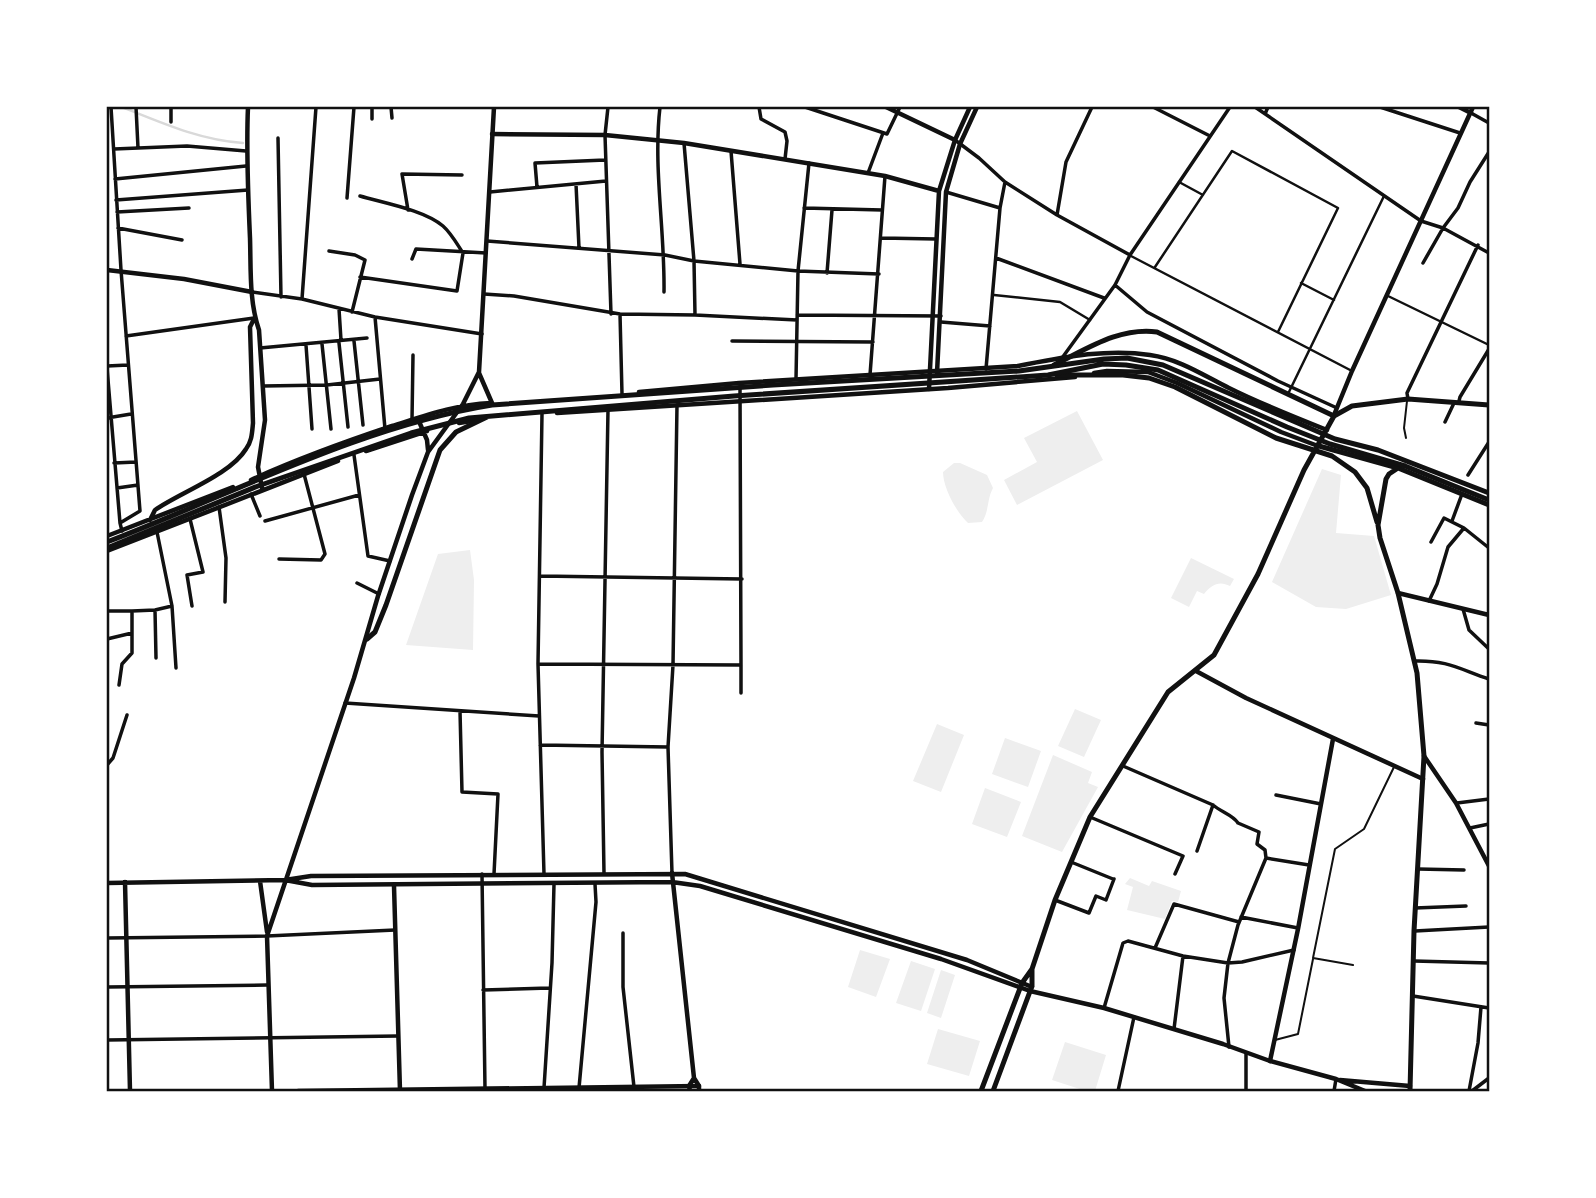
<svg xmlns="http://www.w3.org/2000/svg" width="1596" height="1198" viewBox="0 0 1596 1198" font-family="'Noto Serif',serif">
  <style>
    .green { fill: #eee }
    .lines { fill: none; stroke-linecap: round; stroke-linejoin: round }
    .stream { stroke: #d9d9d9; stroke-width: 2.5 }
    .service { stroke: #111; stroke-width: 2 }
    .pedestrian { stroke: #111; stroke-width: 2.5 }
    .minor { stroke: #111; stroke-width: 3.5 }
    .tertiary { stroke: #111; stroke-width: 4.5 }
    .secondary { stroke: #111; stroke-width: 4.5 }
    .primary { stroke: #111; stroke-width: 5 }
    .trunk { stroke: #111; stroke-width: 5 }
    .neatline { fill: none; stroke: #111; stroke-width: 2.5 }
  </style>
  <rect width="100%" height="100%" fill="#fff"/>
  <!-- green -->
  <path class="green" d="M 1077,411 L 1103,460 L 1017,505 L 1004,480 L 1037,462 L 1024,438 Z
    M 954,463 L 960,463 L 987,475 L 993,488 C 987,499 989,512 982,522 L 968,523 C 957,513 943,488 943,472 Z
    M 1322,469 L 1341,475 L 1336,533 L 1374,536 L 1391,595 L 1346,609 L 1316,607 L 1272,582 Z
    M 470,550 L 474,580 L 473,650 L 406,645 L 438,554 Z
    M 1191,558 L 1234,579 L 1230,586 C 1219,580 1211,585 1204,594 L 1197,591 L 1189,607 L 1171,598 Z
    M 1075,709 L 1101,720 L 1084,757 L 1058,746 Z
    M 937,724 L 964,735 L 941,792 L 913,781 Z
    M 1005,738 L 1041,751 L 1028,787 L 992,774 Z
    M 1053,755 L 1092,772 L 1088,783 L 1098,787 L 1062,852 L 1022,836 Z
    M 985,788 L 1021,802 L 1007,837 L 972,824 Z
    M 1130,878 L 1149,886 L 1152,881 L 1181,891 L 1178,902 L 1172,901 L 1165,919 L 1127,910 L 1133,887 L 1125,884 Z
    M 860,950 L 890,959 L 876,997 L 848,987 Z
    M 911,961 L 935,969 L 921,1011 L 896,1003 Z
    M 941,970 L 955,975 L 941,1018 L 927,1013 Z
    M 938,1029 L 980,1041 L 969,1076 L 927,1064 Z
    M 1065,1042 L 1106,1055 L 1095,1091 L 1086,1091 L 1052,1080 Z"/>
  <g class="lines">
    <!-- stream -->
    <path class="stream" d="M 122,107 C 162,123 200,140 243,143"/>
    <!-- service -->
    <path class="service" d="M 1406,438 L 1404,428 L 1407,401
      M 1353,965 L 1313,958 L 1335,849 L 1364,829 L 1394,767
      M 1275,1040 L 1298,1034 L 1313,959"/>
    <!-- pedestrian -->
    <path class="pedestrian" d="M 1179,182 L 1203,195
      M 1131,256 L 1352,371
      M 1155,267 L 1232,151 L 1338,208 L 1278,332
      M 1301,283 L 1334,300
      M 994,295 L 1060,302 L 1090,320
      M 1388,296 L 1489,345
      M 1288,394 L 1384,196"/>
    <!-- minor -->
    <path class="minor" d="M 111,107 L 121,270 L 140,511 L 120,523 L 122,531
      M 136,107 L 138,148
      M 171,107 L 171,122
      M 391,107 L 392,118
      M 608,107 L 605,135 L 611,314
      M 660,107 C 653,168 665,230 664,292
      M 759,107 L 761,119 L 785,132 L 787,141 L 785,159
      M 805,107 L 887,134 L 900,107
      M 1153,107 L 1210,136
      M 1255,107 L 1421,221 L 1443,228 L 1489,253
      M 1380,107 L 1460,133
      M 1471,113 L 1489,123
      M 1265,114 L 1268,107
      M 372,119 L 372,107
      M 278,138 L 281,297
      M 955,140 L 979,158 L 1005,182
      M 684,143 L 694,261 L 695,315
      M 114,149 L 187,146 L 246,151
      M 731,151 L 740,264
      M 868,173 L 883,133
      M 115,179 L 246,166
      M 576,184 L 579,248
      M 537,187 L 535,163 L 605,160
      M 490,192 L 606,181
      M 946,192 L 1000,208
      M 347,198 L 354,107
      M 116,200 L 248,190
      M 804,208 L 882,210
      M 408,210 L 402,174 L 462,175
      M 117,212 L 189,208
      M 1057,215 L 1066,162 L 1092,107
      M 118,228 L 182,240
      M 881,238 L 936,239
      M 487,241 L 665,255 L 694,261 L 798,271 L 879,274
      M 329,251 L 355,255 L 365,260 L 352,312
      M 996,258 L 1104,298
      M 412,259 L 416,249 L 486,253
      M 1423,263 L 1443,228 L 1458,208 L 1470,182 L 1489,152
      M 827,273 L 832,210
      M 360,277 L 457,291 L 463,253 C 457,244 451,233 443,226 C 424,210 384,203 360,196
      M 1115,285 L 1147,312 L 1278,381 L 1337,408
      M 252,292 L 302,299 L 375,317 L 482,334
      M 484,294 L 514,296 L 620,314 L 695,315 L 797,320
      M 302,299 L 316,107
      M 339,309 L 341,340
      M 620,314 L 622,394
      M 797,315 L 941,316
      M 375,317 L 385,429
      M 941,322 L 990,326
      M 126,336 L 254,318
      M 354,341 L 363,425
      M 732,341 L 873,342
      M 339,343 L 348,427
      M 322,344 L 331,429
      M 306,345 L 312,429
      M 260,348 L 367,338
      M 1062,358 L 1115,285 L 1130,255 L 1230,107
      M 107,366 L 128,365
      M 107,368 L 120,523
      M 986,369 L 1000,208 L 1005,182 L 1057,215 L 1130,255
      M 870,375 L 885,176
      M 796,379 L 798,271 L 809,163
      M 263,386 L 327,385 L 380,379
      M 1408,399 L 1407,393 L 1478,245
      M 1459,401 L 1460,397 L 1489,349
      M 542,414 L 538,664 L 544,874
      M 107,418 L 131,414
      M 412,420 L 413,355
      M 1445,422 L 1454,403
      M 354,455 L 368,556 L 390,561
      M 114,463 L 136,462
      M 1468,475 L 1489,442
      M 117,488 L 138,485
      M 251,494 L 260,516
      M 219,507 L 226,558 L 225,602
      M 190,519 L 203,572 L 187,575 L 192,606
      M 265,521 L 359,495
      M 1452,521 L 1462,494
      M 157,532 L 172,606 L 176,668
      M 1431,542 L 1444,518 L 1464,528 L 1489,548
      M 279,559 L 321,560 L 325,554 L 304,474
      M 540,576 L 742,579
      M 357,583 L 379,594
      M 1429,601 L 1437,584 L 1448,547 L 1464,528
      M 1463,609 L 1469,630 L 1489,649
      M 155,610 L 156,658
      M 107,611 L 132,611
      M 107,639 L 132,633
      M 1414,661 C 1448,660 1459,669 1489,679
      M 538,664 L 741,665 L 740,387
      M 119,685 L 122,664 L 132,653 L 132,611 L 155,610 L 172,606
      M 741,693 L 741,665
      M 345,703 L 539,716
      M 460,711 L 462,792 L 498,794 L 494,874
      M 1476,723 L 1489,725
      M 540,745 L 668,747
      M 107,765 L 113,758 L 127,715
      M 1123,766 L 1213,805 C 1221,812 1233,815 1238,823 L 1259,832 L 1257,844 L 1265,850 L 1266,858
      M 1276,795 L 1321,804
      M 1457,803 L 1489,799
      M 1090,817 L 1183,856 L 1175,874
      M 1470,828 L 1489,824
      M 1197,851 L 1213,805
      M 1071,862 L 1113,879
      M 1418,869 L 1464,870
      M 604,873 L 602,752 L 608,410
      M 672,873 L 668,747 L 673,665 L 677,405
      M 482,874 L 485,1089
      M 1055,900 L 1089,913 L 1096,896 L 1106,900 L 1114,879
      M 1415,908 L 1466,906
      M 1241,917 L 1298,928
      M 1415,931 L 1489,927
      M 623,933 L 623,987 L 634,1087
      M 107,938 L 267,936 L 395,930
      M 1155,948 L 1174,904 L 1239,922
      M 1294,950 L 1242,962 L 1228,963 L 1238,925 L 1266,858 L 1309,865
      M 1414,961 L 1489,963
      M 107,987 L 267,985
      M 483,990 L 549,988
      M 1413,996 L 1489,1008
      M 1104,1008 L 1123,943 L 1128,941 L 1183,956 L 1228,963 L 1224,998 L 1229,1047
      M 1174,1029 L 1183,956
      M 107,1040 L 398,1036
      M 1246,1053 L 1246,1091
      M 544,1088 L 552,963 L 554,884
      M 579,1088 L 596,902 L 595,884
      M 1118,1091 L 1134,1017
      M 1334,1091 L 1336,1079
      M 1469,1091 L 1478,1043 L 1481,1007
      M 1472,1091 L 1489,1078"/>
    <!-- tertiary -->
    <path class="tertiary" d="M 886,107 L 955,140
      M 1459,107 L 1471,113
      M 492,134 L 605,135 L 684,143 L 885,176 L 939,191
      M 107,270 L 184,279 L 252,292
      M 937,373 L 946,192 L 960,144 L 977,107
      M 929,389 L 939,191 L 955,140 L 970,107
      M 1334,415 L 1352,371 L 1473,107
      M 1398,593 L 1489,615
      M 1196,671 L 1246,698 L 1423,779
      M 1424,756 L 1456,803 L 1489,866
      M 394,886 L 400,1091
      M 1270,1061 L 1298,929 L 1333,739
      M 298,1091 L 699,1086"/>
    <!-- secondary -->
    <path class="secondary" d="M 248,107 C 246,151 248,194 250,238 C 251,269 249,301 259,330 L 265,420 L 258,467 L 262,488
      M 479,373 L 492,403
      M 1094,373 L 1107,371 L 1148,372 L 1177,383 L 1281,432 L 1318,446
      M 639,392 L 739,383 L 1018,366 C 1060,358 1106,348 1150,355 C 1179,359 1203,375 1229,388 C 1261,404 1294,417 1327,430
      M 557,413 L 948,388 L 1075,377
      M 418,419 L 427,440 L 428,450
      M 459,423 L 478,420
      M 366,451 L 427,431
      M 251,480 C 297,459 344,442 392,426 C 427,415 454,405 491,403
      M 150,520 L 155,510 C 181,492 230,475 246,449 C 252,441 252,433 253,423 L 250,327 L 254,319
      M 107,536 L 233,487
      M 107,551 L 338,461
      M 672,873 L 694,1078 L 699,1086 L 699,1091
      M 285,880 L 312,885 L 672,882 L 700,886 L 941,959 L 1030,991 L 1104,1008 L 1223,1044 L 1270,1061 L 1336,1079 L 1365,1091
      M 260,881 L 267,932
      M 125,882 L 130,1091
      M 107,883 L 285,880 L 311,876 L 685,874 L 967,960 L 1032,987
      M 1340,1080 L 1410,1086
      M 272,1091 L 267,936 L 354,678 L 378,596 L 412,495 L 428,452 L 463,404 L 479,372 L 494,107
      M 690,1091 L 689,1086 L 694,1078"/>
    <!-- primary -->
    <path class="primary" d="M 1054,365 C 1087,349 1119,327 1157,332 L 1334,416
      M 1057,375 L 1123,375 L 1149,378 L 1175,387 L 1276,438 L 1332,456 L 1355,472 L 1367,488 L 1377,522
      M 1319,446 L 1398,468 L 1489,505
      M 1398,468 L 1389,474 L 1386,479 L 1378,525 L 1380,538 L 1398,593 L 1417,673 L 1424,756 L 1414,931 L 1410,1091
      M 981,1091 L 1022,983 L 1032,969 L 1055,900 L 1090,817 L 1168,692 L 1214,655 L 1258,574 L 1304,470 L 1334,416 L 1352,406 L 1408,399 L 1489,405
      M 993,1091 L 1032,986 L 1032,969"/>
    <!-- trunk -->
    <path class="trunk" d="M 107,542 C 230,495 361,426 492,405 L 773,385 L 1019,371 L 1104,359 L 1127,358 L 1163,365 L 1335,439 L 1378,450 L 1489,493
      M 107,548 L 258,486 L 411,433 L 469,418 L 734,396 L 1048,375 L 1103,364 L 1126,365 L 1158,370 L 1287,427 L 1330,444 L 1405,466 L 1489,500
      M 367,639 L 375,632 L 386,605 L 440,450 L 456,432 L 487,417"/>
  </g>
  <!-- border -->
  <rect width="1596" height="1198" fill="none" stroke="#ffffff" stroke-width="217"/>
  <rect x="108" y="108" width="1380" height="982" class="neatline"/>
</svg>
